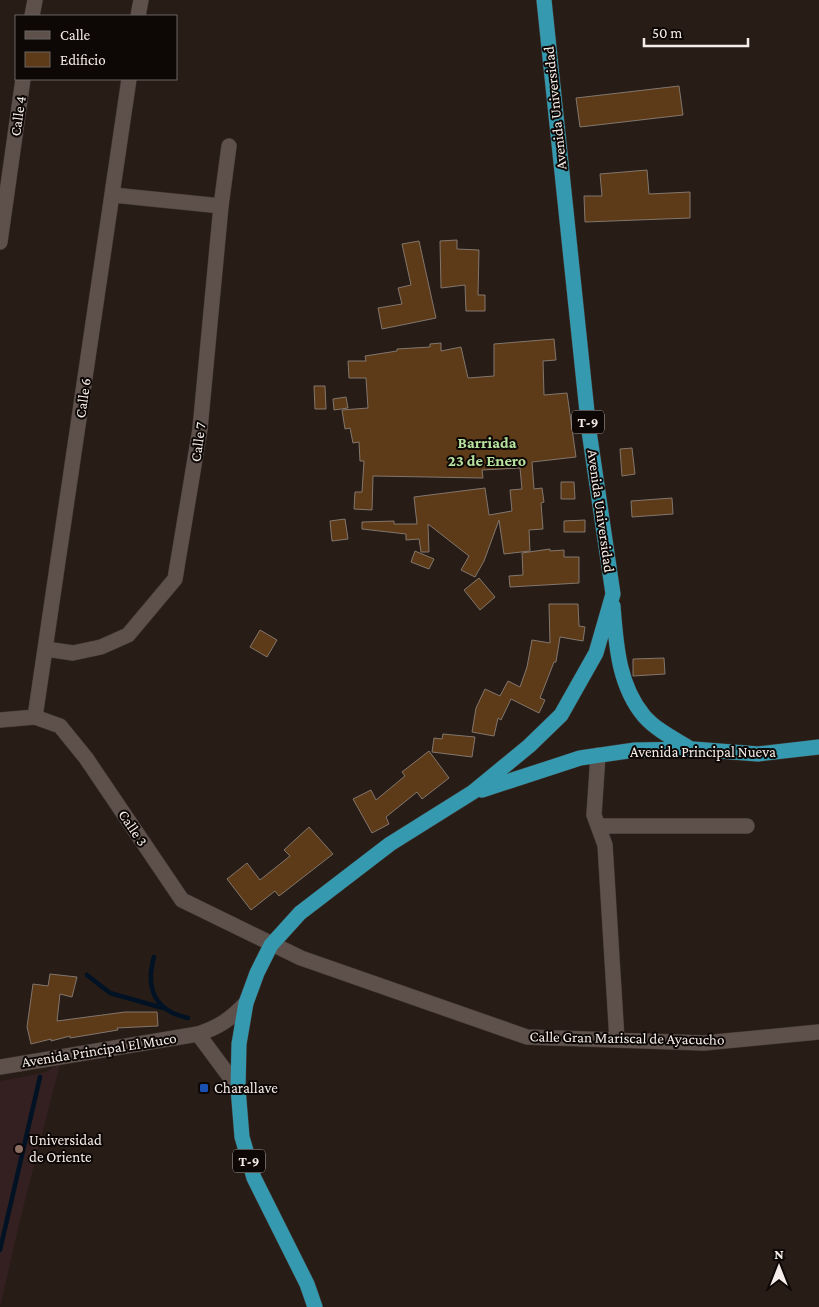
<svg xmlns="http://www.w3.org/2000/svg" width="819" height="1307" viewBox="0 0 819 1307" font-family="'Crimson Pro',serif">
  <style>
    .education { fill: #342021 }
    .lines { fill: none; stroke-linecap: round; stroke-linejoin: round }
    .stream { stroke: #011224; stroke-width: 4.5 }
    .building { fill: #5e3b18; stroke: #82766c }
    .minor-casing { stroke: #423936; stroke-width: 16 }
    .tertiary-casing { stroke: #423936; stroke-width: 16 }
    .trunk-casing { stroke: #423936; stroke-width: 16 }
    .minor { stroke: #5e504a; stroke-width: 15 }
    .tertiary { stroke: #5e504a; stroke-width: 15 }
    .trunk { stroke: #359aaf; stroke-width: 15 }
    .transit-dot { fill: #1a4fb4; stroke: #0d0806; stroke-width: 2 }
    .education-dot { fill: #8d6e63; stroke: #0d0806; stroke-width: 2 }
    .labels { text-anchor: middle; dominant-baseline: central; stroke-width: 4; stroke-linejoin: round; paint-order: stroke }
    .shield { fill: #0d0806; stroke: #afa8a5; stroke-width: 1 }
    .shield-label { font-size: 14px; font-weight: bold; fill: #f5ede9 }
    .street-label { font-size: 15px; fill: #f5ede9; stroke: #0d0806 }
    .poi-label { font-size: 15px; fill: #f5ede9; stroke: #0d0806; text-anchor: start }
    .neighbourhood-label { font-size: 16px; font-weight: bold; fill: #b7e19e; stroke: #0d0806 }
  </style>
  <rect width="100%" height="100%" fill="#281c17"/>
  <!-- education -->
  <path class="education" d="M 60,1064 L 21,1216 L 0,1307 L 0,1081 L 43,1073 Z"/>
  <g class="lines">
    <!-- stream -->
    <path class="stream" d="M 154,957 C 145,989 155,1011 188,1018
      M 87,975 L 110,993 L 163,1008
      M 0,1250 L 40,1077"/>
  </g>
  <!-- building -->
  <path class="building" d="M 679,86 L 683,115 L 580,127 L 576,98 Z
    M 647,170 L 649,194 L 690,192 L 690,218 L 585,222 L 584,196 L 602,196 L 600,174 Z
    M 457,240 L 457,249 L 479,250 L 478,295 L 485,295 L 485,311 L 466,311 L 465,285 L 441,288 L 440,241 Z
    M 419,241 L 436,318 L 382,329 L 378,308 L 402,304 L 398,288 L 411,285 L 402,244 Z
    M 554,339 L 556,360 L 543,361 L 544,395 L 567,393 L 576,457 L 532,462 L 534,489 L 542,488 L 544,502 L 541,503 L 543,529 L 529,530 L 530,551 L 504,554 L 499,520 L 484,561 L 475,577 L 461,570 L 469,556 L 428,524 L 429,552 L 421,552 L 419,539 L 406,540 L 406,534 L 362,529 L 362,522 L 394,521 L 394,524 L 417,524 L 414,497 L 485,488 L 489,515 L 512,511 L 510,490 L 522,489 L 520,468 L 482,470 L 483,478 L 373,476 L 372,510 L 354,509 L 355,492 L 362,492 L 364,461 L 360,461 L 359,442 L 353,443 L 350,428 L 345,429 L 342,410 L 368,408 L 366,378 L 349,378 L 348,361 L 366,361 L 365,356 L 397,351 L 397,349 L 430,347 L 430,344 L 441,343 L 441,351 L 461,347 L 468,378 L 494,376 L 494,344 Z
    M 314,386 L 325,386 L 326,409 L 315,409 Z
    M 346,397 L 348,408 L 334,410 L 333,399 Z
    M 632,448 L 635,474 L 622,476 L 620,449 Z
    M 561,482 L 574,482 L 575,499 L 561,499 Z
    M 672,498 L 673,514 L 632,517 L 631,501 Z
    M 345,519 L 348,539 L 332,541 L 330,521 Z
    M 585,520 L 585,532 L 564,532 L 564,521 Z
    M 550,549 L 550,551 L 564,550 L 564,557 L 579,557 L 579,583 L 510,587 L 509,576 L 523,575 L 522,553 Z
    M 415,551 L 434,559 L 429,569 L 411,562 Z
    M 479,578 L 495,597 L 480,610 L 464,590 Z
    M 549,604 L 578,604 L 579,626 L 585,627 L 583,641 L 560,637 L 556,662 L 554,662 L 540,698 L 545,700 L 539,713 L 511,699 L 501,720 L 498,718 L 494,736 L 472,732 L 476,708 L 485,689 L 500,696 L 508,681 L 520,687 L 527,667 L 532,640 L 550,643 Z
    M 260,630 L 277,640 L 267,657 L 250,647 Z
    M 664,658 L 665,674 L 633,676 L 633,659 Z
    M 443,734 L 475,737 L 472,757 L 432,752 L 434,738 L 442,739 Z
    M 429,751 L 449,778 L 422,799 L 417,792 L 386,817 L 389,824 L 372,833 L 353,799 L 371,790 L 376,800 L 405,776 L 402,772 Z
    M 309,827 L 333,854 L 279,896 L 275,891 L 251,910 L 227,879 L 247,863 L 260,880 L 290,856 L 284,850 Z
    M 50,974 L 77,977 L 72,997 L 60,994 L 57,1021 L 125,1012 L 157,1012 L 158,1026 L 117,1028 L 118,1030 L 70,1038 L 70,1036 L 51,1041 L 51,1039 L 31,1044 L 27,1027 L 33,984 L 48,986 Z"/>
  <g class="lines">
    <!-- minor casing -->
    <g class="minor-casing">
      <path id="minor" d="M 32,16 L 35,0
        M 138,16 L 141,0
        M 113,195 L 221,206
        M 0,242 L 23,79
        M 46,649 L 73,653 L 101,647 L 128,635 L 175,579 L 200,429 L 221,206 L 229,146
        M 35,717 L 129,79
        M 0,720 L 35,717 L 60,726 L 86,758 L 182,900 L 301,958 L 527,1037 L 704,1043 L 819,1032
        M 598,755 L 594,815 L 605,845 L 617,1040
        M 598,826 L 747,826"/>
    </g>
    <!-- tertiary casing -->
    <g class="tertiary-casing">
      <path id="tertiary" d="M 198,1034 L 238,1088
        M 0,1067 L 198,1034 C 219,1027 231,1019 246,1003"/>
    </g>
    <!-- trunk casing -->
    <g class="trunk-casing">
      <path id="trunk" d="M 613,606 C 616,643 618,685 644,716 C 656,730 675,739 691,749
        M 482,790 L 580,758 L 635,750 L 693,749 L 758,754 L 819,747
        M 315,1307 L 307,1284 L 254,1178 L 242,1137 L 238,1088 L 239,1044 L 246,1003 L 257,973 L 271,945 L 300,913 L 390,844 L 473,792 L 529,746 L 561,715 L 596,653 L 613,594 L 589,431 L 544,0"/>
    </g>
    <!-- minor -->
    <use href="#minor" class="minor"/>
    <!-- tertiary -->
    <use href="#tertiary" class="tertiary"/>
    <!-- trunk -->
    <use href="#trunk" class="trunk"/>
  </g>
  <!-- markers -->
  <rect class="transit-dot" x="199" y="1083" width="10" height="10" rx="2.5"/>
  <circle class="education-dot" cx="19" cy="1149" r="5"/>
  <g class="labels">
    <!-- shield labels -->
    <g class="shield">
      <rect x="572" y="410.5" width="32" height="23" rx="4"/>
      <rect x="233" y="1149.5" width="32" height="23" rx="4"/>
    </g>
    <g class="shield-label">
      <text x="588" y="422">T-9</text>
      <text x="249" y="1161">T-9</text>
    </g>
    <!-- street labels -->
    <g class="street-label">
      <text transform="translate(555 108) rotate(-96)">Avenida Universidad</text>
      <text transform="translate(18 116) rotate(-82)">Calle 4</text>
      <text transform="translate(83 398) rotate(-82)">Calle 6</text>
      <text transform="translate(198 442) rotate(-82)">Calle 7</text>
      <text transform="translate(601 511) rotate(82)">Avenida Universidad</text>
      <text x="703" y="752">Avenida Principal Nueva</text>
      <text transform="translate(133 828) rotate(56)">Calle 3</text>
      <text transform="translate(627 1038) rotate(1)">Calle Gran Mariscal de Ayacucho</text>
      <text transform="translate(99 1050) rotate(-9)">Avenida Principal El Muco</text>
    </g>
    <!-- poi labels -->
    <g class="poi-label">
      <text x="214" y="1088">Charallave</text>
      <text x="29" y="1140">Universidad<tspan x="29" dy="17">de Oriente</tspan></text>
    </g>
    <!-- neighbourhood labels -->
    <g class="neighbourhood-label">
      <text x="487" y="442">Barriada<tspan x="487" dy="18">23 de Enero</tspan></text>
    </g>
  </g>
  <!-- legend -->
  <rect x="15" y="15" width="162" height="65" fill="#0d0806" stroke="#6a6461"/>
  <rect x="25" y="31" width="25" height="8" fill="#5e504a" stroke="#6a6461"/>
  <text x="60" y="40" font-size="15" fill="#f5ede9">Calle</text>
  <rect x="25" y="52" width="25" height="15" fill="#5e3b18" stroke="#6a6461"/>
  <text x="60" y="65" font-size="15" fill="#f5ede9">Edificio</text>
  <!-- north arrow -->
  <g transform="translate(779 1267)" stroke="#0d0806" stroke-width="4" paint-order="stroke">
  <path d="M0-4L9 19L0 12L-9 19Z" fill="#f5ede9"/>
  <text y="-8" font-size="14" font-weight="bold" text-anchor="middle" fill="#f5ede9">N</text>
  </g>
  <!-- scale -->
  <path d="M644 38v8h104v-8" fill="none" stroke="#f5ede9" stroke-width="2.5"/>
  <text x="652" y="38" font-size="15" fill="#f5ede9" stroke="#0d0806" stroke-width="4" paint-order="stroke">50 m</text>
</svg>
